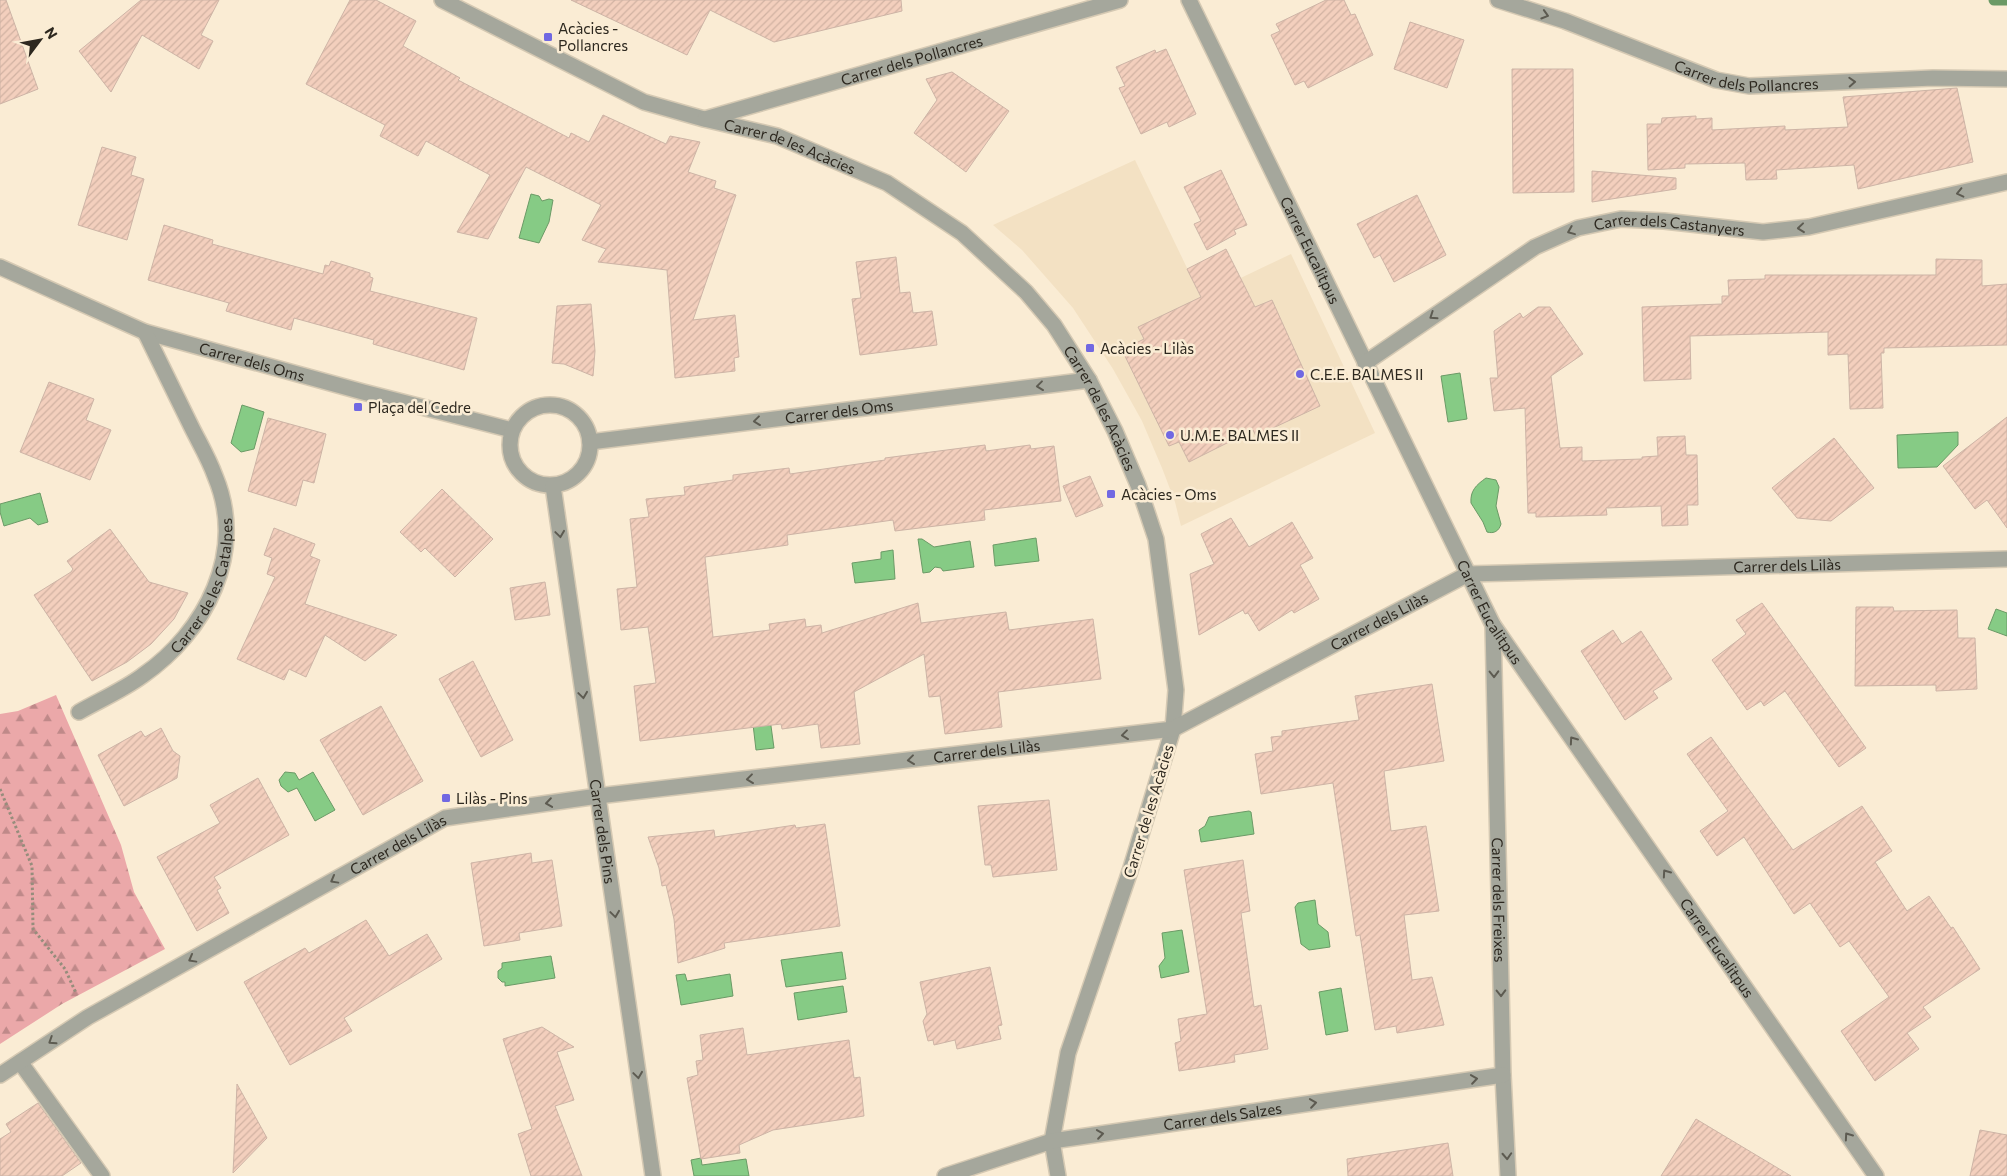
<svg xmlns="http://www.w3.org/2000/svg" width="2007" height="1176" viewBox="0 0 2007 1176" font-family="Commissioner,sans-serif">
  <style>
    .built { fill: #f3e1c3 }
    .forest { fill: url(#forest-firs) }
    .water { fill: #86cb85; stroke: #6b9a66 }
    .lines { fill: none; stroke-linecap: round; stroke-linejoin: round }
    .stream { stroke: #6b9a66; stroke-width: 11 }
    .building { fill: url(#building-hatch); stroke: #cdb4a6 }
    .minor-casing { stroke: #d5c9b3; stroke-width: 18 }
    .path { stroke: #968d7c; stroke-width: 3; stroke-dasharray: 2.5 2.5; stroke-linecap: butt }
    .minor { stroke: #a5a79c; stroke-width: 15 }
    .oneway { stroke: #5d5b51 }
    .poi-dot { fill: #7168e2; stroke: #faecd4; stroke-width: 2 }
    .labels { text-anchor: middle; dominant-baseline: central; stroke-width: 5; stroke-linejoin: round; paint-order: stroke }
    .poi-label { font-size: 15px; fill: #2d281f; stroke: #faecd4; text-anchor: start }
    .street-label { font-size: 15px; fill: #2d281f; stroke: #faecd4 }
  </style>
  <defs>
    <pattern id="forest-firs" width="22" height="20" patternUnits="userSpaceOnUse" patternTransform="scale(1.25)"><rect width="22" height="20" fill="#eba8a9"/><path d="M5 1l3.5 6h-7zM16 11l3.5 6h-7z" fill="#bf8989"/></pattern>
    <pattern id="building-hatch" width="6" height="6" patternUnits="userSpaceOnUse" patternTransform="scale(1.25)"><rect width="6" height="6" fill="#f3cfbd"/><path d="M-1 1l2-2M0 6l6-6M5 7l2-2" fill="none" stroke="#d1b2a2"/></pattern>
  </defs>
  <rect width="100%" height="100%" fill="#faecd4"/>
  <!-- built -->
  <path class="built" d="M 1135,160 L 1201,297 L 1291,254 L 1375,433 L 1181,526 L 1175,502 L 1162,468 L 1142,421 L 1113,369 L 1073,308 L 1022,250 L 993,225 Z"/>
  <!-- forest -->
  <path class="forest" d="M 56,695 L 121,845 L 134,892 L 165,949 L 62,1004 L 0,1044 L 0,714 L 18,711 Z"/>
  <!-- water -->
  <path class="water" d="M 531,194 L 539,196 L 542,201 L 549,199 L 553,200 L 549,222 L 539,243 L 519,238 Z
    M 1460,373 L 1467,419 L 1448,422 L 1441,376 Z
    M 242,405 L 264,412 L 254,449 L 241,452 L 231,443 Z
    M 1958,432 L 1958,445 L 1937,467 L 1898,468 L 1897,435 Z
    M 1486,478 L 1496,480 L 1499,487 L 1496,506 L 1501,524 C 1499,531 1494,534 1487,532 L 1483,522 L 1471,503 C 1470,491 1476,485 1486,478 Z
    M 40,493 L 48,522 L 38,525 L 30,518 L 4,526 L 0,512 L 0,504 Z
    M 1036,538 L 1039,561 L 995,566 L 993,545 Z
    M 918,539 L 922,539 L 934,547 L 970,541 L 974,567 L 943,571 L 941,568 L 935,567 L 930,572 L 923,573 Z
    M 893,550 L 895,579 L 855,583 L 852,563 L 881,559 L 881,552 Z
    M 1996,609 L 2007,613 L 2007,636 L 1988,629 Z
    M 768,704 L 774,748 L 756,750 L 751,707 Z
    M 285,772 L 295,773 L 299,780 L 313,772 L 335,810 L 315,821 L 297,788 L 288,792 L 281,786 L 279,780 Z
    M 1249,811 L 1251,812 L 1254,834 L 1201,842 L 1199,830 L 1205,826 L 1209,817 Z
    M 1315,900 L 1318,924 L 1328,932 L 1330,947 L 1309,950 L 1301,944 L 1295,907 L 1298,903 Z
    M 1182,930 L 1189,972 L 1161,978 L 1159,966 L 1165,958 L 1162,933 Z
    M 842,952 L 846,979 L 786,987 L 781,960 Z
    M 551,956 L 555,978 L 505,986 L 505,982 L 502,982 L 498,978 L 498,971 L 502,968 L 502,963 Z
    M 685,974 L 687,981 L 730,974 L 733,996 L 681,1005 L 676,975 Z
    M 843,986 L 847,1012 L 798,1020 L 794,993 Z
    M 1341,988 L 1348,1031 L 1326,1035 L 1319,992 Z
    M 701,1158 L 702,1165 L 746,1159 L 749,1176 L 694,1176 L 691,1160 Z"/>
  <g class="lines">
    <!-- stream -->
    <path class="stream" d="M 1994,0 L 2007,0"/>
  </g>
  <!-- building -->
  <path class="building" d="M 0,0 L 6,0 L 38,89 L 0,104 Z
    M 141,0 L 219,0 L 201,35 L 213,41 L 199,69 L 142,35 L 111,92 L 79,51 Z
    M 350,0 L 376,0 L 416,21 L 403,46 L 460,78 L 458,80 L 569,138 L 571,133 L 589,142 L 603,115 L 666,144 L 670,136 L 700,142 L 688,172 L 716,181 L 714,188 L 736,195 L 693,320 L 735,315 L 739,357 L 734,358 L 735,371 L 675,378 L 667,270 L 598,262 L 606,249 L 582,240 L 601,205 L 526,167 L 488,239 L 457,232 L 490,175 L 426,141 L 418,156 L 380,136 L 385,125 L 306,84 Z
    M 571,0 L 901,0 L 902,11 L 774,42 L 710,10 L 687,55 Z
    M 1326,0 L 1344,0 L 1351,15 L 1355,14 L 1373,55 L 1308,88 L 1304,81 L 1295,85 L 1271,35 L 1280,31 L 1276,24 Z
    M 1410,22 L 1464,40 L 1447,88 L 1394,69 Z
    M 1166,49 L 1196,114 L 1169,127 L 1167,122 L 1141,134 L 1119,88 L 1125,86 L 1116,67 L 1155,50 L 1156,53 Z
    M 1512,69 L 1573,69 L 1574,192 L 1513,193 Z
    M 952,72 L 1009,111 L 966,172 L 914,133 L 937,100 L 926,79 Z
    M 1957,88 L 1973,162 L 1858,189 L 1854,165 L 1776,170 L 1777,179 L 1746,180 L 1745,163 L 1685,164 L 1685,168 L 1648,170 L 1647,124 L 1661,124 L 1662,118 L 1696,116 L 1696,119 L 1712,118 L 1712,130 L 1785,126 L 1785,130 L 1848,127 L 1843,97 Z
    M 102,147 L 136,157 L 131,175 L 144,179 L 127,240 L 78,225 Z
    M 1221,170 L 1247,225 L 1234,230 L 1236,234 L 1207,250 L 1194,224 L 1201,221 L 1184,187 Z
    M 1592,171 L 1676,178 L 1676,189 L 1592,202 Z
    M 1417,195 L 1446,255 L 1394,282 L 1380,255 L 1374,258 L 1357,224 Z
    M 164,225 L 213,240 L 212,244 L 323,274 L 325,265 L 329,266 L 331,261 L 370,273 L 370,277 L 373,278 L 370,291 L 477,318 L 464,370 L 373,344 L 374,340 L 294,318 L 291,330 L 226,311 L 229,303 L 148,280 Z
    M 1226,249 L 1255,307 L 1272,300 L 1320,406 L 1256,436 L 1253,430 L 1189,462 L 1179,442 L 1169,446 L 1122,350 L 1144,339 L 1138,327 L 1201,297 L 1187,269 Z
    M 896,257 L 900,293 L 910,292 L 913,313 L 932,311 L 937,345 L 860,355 L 852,299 L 861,298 L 856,262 Z
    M 1936,259 L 1982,260 L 1982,286 L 2007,284 L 2007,345 L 1884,348 L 1884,353 L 1881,353 L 1883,408 L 1850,409 L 1848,354 L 1828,355 L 1828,332 L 1690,336 L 1691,379 L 1644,381 L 1642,307 L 1722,304 L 1722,296 L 1729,296 L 1728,280 L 1765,279 L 1765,275 L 1936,275 Z
    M 591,304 L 595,351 L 593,376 L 564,364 L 552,363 L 557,306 Z
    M 1538,307 L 1550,307 L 1583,354 L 1551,376 L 1560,448 L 1582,447 L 1582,461 L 1642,459 L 1642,457 L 1658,456 L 1657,437 L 1685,436 L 1686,455 L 1697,455 L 1698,505 L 1687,505 L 1688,525 L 1662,526 L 1661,506 L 1606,508 L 1607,515 L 1536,517 L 1536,513 L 1528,513 L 1525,408 L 1494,411 L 1490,378 L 1498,378 L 1494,331 L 1520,313 L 1523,318 Z
    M 49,382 L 94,399 L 86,420 L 111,430 L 90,480 L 20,452 Z
    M 2007,417 L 2007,528 L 1987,500 L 1975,509 L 1943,466 Z
    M 268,418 L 326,434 L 314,483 L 303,480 L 296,506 L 248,491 Z
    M 1834,438 L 1874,488 L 1831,521 L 1797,518 L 1772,488 Z
    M 985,445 L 986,451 L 1030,445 L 1031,449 L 1054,446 L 1061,501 L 984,510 L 985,520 L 895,531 L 893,520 L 787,535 L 788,545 L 705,557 L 713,637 L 770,630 L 769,624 L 805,619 L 806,627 L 821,625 L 822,633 L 918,603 L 921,623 L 1006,612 L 1009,630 L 1093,619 L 1101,679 L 998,692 L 1002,727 L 945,734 L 940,696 L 929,697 L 924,654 L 854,692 L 860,744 L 821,748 L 818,724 L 782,729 L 781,724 L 640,741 L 634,686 L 656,683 L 648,627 L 621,630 L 617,589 L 637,587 L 630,519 L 649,517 L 646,499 L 685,495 L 684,487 L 733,480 L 733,475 L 789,468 L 790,474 L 885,460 L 885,458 Z
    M 1090,476 L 1103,506 L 1076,517 L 1063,486 Z
    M 442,489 L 493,539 L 455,577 L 425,548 L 421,552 L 400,532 Z
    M 1231,518 L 1249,547 L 1292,522 L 1313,558 L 1300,565 L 1319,599 L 1294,613 L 1292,610 L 1259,631 L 1248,613 L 1245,614 L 1243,610 L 1199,635 L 1190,574 L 1214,564 L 1201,534 Z
    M 274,528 L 315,544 L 310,556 L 320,560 L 305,604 L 397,635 L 365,661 L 325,635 L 306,677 L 289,669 L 284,680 L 237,659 L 275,577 L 267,574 L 272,558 L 264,555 Z
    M 110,529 L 149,582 L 188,593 L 174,619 L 151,644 L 127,662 L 92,681 L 34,595 L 71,572 L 73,569 L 67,561 Z
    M 545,582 L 550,615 L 515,620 L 510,588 Z
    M 1762,603 L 1866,748 L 1839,767 L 1785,691 L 1764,706 L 1761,701 L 1747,710 L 1712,660 L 1746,634 L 1736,620 Z
    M 1856,607 L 1893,607 L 1894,611 L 1957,610 L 1958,638 L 1975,638 L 1977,689 L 1936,691 L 1936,685 L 1855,686 Z
    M 1613,630 L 1622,644 L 1641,631 L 1672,679 L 1653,691 L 1658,698 L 1625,720 L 1581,651 Z
    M 473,661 L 513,740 L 481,757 L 439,679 Z
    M 1432,684 L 1444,761 L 1384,771 L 1391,831 L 1426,826 L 1439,911 L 1404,915 L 1412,980 L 1432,977 L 1444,1025 L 1397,1033 L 1396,1026 L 1375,1030 L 1360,935 L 1356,936 L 1333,783 L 1261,794 L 1255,754 L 1273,751 L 1271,737 L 1282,736 L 1282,731 L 1359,720 L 1355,696 Z
    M 381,706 L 423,781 L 363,815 L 320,740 Z
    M 161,728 L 173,751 L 180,756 L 177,778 L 124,806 L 98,755 L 141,731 L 145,737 Z
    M 1711,737 L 1793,850 L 1862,806 L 1892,851 L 1875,862 L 1907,911 L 1929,896 L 1951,928 L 1953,927 L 1980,969 L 1923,1007 L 1931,1017 L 1907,1033 L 1919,1049 L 1875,1081 L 1841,1031 L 1889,997 L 1849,941 L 1840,947 L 1810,903 L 1794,914 L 1744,837 L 1717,856 L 1700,831 L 1728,811 L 1687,754 Z
    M 258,778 L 289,835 L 214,877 L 221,888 L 217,890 L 229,913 L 197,931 L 157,857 L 220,823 L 210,805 Z
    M 1049,800 L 1057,870 L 993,877 L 991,865 L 985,865 L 978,806 Z
    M 825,824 L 840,926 L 724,943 L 725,948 L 678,963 L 674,919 L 666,885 L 662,886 L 659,868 L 648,837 L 714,830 L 715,837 L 795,825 L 796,828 Z
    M 531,853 L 532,863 L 552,860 L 562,926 L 519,933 L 520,940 L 484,946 L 471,863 Z
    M 1243,860 L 1250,911 L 1241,913 L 1254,1007 L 1261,1005 L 1268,1049 L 1234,1055 L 1235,1062 L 1179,1071 L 1175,1043 L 1181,1041 L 1178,1019 L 1207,1014 L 1184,870 Z
    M 366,920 L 389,956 L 427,934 L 442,959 L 344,1018 L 352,1031 L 290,1065 L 244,982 L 305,948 L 309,953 Z
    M 990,967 L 1002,1025 L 998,1026 L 1001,1039 L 957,1049 L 955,1040 L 934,1045 L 933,1040 L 928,1041 L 923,1021 L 927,1014 L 920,982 Z
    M 542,1027 L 574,1047 L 557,1052 L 574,1100 L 555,1106 L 582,1176 L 531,1176 L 518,1134 L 532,1129 L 503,1039 Z
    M 743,1028 L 747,1055 L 849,1040 L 854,1078 L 860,1077 L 864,1116 L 773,1130 L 739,1145 L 740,1153 L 701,1159 L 687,1078 L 698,1075 L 696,1061 L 703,1060 L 700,1035 Z
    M 237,1084 L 267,1138 L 233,1173 L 235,1132 Z
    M 38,1103 L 81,1163 L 62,1176 L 0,1176 L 0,1139 L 11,1132 L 6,1124 Z
    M 1696,1119 L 1791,1176 L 1661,1176 Z
    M 1980,1130 L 2007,1135 L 2007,1176 L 1970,1176 Z
    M 1448,1143 L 1453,1176 L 1348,1176 L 1347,1159 Z"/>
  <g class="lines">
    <!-- minor casing -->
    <g class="minor-casing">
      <g id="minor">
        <path id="s1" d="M 442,0 L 644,102 L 704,119 L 777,136 L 887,183 L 962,233 L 1026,292 L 1054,325 L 1089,380 L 1115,431 L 1138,485 L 1156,539 L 1176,690 L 1173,729 L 1130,871 L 1068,1053 L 1052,1141 L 1058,1176"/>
        <path id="s2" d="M 1189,0 L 1493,625 L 1876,1176"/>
        <path id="s3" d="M 1498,0 L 1565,21 L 1716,80 L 1749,86 L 1933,78 L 2007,79"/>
        <path id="s4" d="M 705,119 L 1120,0"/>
        <path id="s5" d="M 0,267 L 145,332 L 363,392 L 512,430"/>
        <path id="s6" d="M 1365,363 L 1535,247 L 1578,228 L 1621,219 L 1664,221 L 1763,232 L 1809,227 L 2007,182"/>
        <circle cx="550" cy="445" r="40"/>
        <path id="s7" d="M 590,442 L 1089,380"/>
        <path id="s8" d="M 553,486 L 653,1176"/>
        <path id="s9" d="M 1493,625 L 1503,1075 L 1508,1176"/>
        <path id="s10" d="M 79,712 C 100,700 123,690 142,676 C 206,632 247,552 215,476 C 209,459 200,444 192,428 C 176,396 161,364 145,332"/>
        <path d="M 20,1062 L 102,1176"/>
        <path id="s11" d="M 0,1075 L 88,1017 L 445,818 L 598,796 L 1173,729 L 1468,574 L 2007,559"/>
        <path id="s12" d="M 945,1176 L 1052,1141 L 1503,1075"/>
      </g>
    </g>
    <!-- path -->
    <path class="path" d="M 0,789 L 32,866 L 33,929 L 65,969 L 76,993"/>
    <!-- minor -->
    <use href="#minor" class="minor"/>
  </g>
  <!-- one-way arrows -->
  <defs><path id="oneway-chevron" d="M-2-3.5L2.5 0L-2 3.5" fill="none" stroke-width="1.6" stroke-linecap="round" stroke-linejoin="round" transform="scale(1.25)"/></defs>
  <g class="oneway">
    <use href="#oneway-chevron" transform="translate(1545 15) rotate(17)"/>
    <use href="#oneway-chevron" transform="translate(1852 82) rotate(-3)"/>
    <use href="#oneway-chevron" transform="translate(1960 193) rotate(167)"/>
    <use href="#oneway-chevron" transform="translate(1801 228) rotate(174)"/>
    <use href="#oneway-chevron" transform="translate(1571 231) rotate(158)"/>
    <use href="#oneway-chevron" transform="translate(1433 316) rotate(146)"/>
    <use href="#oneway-chevron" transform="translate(1040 386) rotate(173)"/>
    <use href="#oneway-chevron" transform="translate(757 421) rotate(173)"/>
    <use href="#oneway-chevron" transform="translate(560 534) rotate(82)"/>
    <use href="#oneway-chevron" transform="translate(1494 674) rotate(89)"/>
    <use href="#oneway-chevron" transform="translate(583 695) rotate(82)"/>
    <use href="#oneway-chevron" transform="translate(1125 735) rotate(173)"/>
    <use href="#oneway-chevron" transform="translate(1573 740) rotate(-125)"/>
    <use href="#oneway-chevron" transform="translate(911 760) rotate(173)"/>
    <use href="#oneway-chevron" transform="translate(750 779) rotate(173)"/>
    <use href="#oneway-chevron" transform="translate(549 803) rotate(172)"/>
    <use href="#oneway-chevron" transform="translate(1666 873) rotate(-125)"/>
    <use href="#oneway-chevron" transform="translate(334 880) rotate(151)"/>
    <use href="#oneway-chevron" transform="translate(615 914) rotate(82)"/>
    <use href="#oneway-chevron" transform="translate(192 959) rotate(151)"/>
    <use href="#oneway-chevron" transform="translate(1501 993) rotate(89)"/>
    <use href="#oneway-chevron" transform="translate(52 1041) rotate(147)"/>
    <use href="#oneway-chevron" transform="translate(638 1075) rotate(82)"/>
    <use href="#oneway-chevron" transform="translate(1474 1079) rotate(-8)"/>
    <use href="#oneway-chevron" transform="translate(1313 1103) rotate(-8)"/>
    <use href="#oneway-chevron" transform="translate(1100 1134) rotate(-8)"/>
    <use href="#oneway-chevron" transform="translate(1848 1136) rotate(-125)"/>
    <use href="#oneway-chevron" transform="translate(1507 1156) rotate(87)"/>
  </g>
  <!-- markers -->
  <g class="poi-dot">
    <rect x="543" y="32" width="10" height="10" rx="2.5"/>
    <rect x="1085" y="343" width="10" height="10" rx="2.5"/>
    <circle cx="1300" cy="374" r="5"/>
    <rect x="353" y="402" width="10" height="10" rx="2.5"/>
    <circle cx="1170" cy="435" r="5"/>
    <rect x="1106" y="489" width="10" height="10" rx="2.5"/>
    <rect x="441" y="793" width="10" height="10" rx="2.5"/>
  </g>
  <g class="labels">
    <!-- poi labels -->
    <g class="poi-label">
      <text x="558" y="28">Acàcies -<tspan x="558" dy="17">Pollancres</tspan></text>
      <text x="1100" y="348">Acàcies - Lilàs</text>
      <text x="1310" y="374">C.E.E. BALMES II</text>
      <text x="368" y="407">Plaça del Cedre</text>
      <text x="1180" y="435">U.M.E. BALMES II</text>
      <text x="1121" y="494">Acàcies - Oms</text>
      <text x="456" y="798">Lilàs - Pins</text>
    </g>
    <!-- street labels -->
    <g class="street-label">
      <text stroke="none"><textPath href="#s4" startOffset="215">Carrer dels Pollancres</textPath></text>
      <text stroke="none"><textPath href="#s3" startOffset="262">Carrer dels Pollancres</textPath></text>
      <text stroke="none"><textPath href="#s1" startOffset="379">Carrer de les Acàcies</textPath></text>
      <text stroke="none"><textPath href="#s6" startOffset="345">Carrer dels Castanyers</textPath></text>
      <text stroke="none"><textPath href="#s2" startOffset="278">Carrer Eucalitpus</textPath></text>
      <text stroke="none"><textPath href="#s5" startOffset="270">Carrer dels Oms</textPath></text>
      <text stroke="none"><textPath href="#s1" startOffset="799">Carrer de les Acàcies</textPath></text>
      <text stroke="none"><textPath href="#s7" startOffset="251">Carrer dels Oms</textPath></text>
      <text stroke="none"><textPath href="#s11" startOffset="1900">Carrer dels Lilàs</textPath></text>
      <text stroke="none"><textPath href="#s10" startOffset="186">Carrer de les Catalpes</textPath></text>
      <text stroke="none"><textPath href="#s2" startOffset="682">Carrer Eucalitpus</textPath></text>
      <text stroke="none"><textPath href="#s11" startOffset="1480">Carrer dels Lilàs</textPath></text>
      <text stroke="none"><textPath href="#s11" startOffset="1060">Carrer dels Lilàs</textPath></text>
      <text transform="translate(1148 811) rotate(-73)">Carrer de les Acàcies</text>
      <text stroke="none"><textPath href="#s8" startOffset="349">Carrer dels Pins</textPath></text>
      <text stroke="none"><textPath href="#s11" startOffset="460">Carrer dels Lilàs</textPath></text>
      <text stroke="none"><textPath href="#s9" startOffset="275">Carrer dels Freixes</textPath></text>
      <text stroke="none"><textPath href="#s2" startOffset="1088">Carrer Eucalitpus</textPath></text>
      <text stroke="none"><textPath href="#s12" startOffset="285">Carrer dels Salzes</textPath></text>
    </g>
  </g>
  <!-- north arrow -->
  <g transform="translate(40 40) rotate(58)" stroke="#faecd4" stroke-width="4" paint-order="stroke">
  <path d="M0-4L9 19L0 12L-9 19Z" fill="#2d281f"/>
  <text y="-8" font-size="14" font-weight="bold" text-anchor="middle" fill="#2d281f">N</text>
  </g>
</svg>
